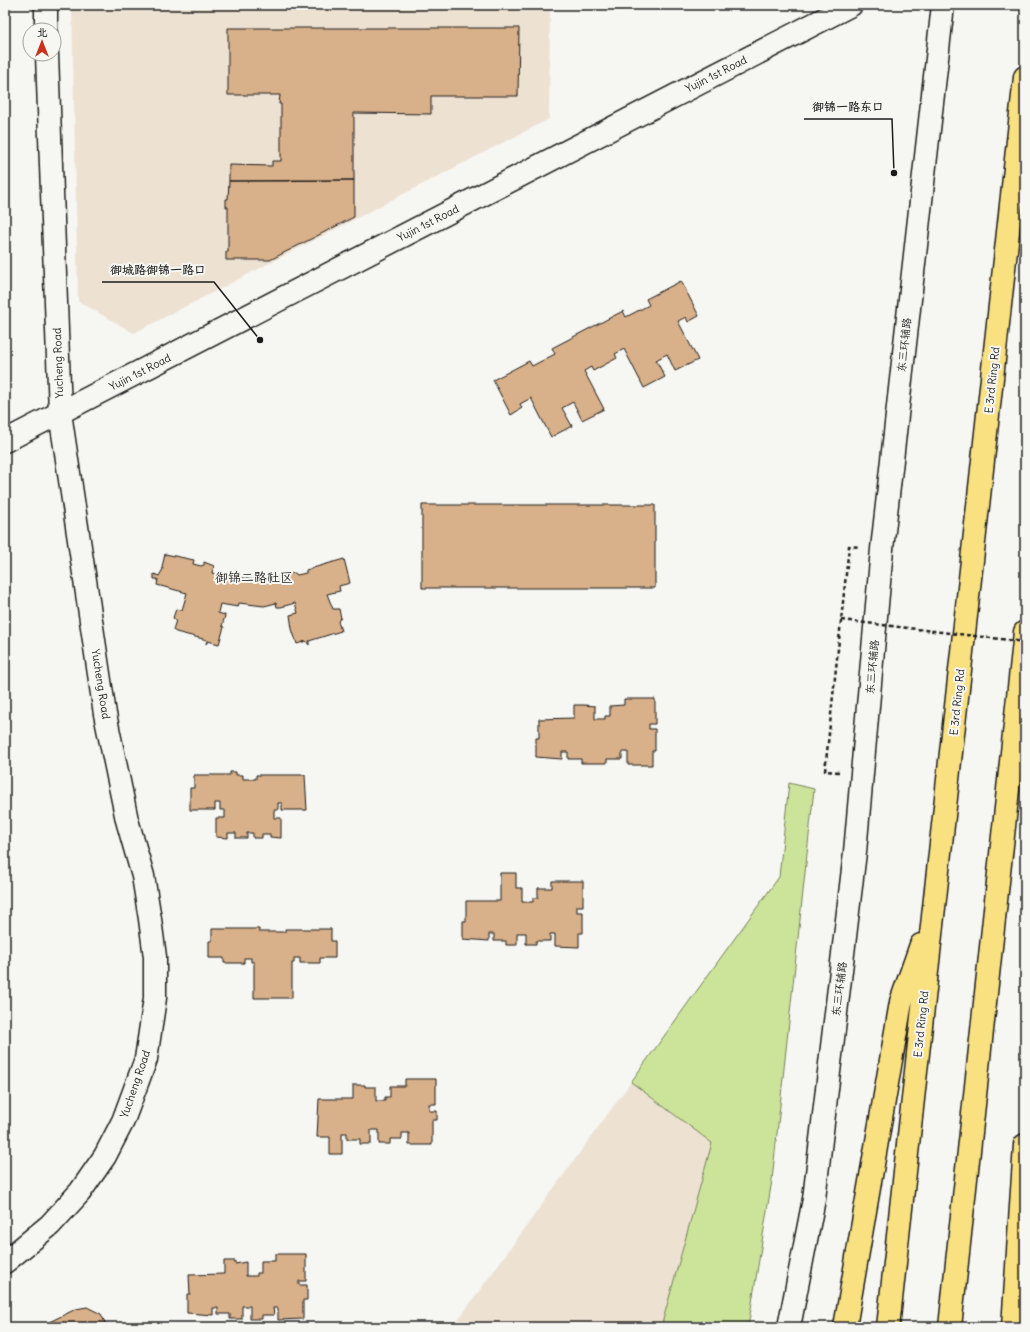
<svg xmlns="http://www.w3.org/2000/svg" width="1030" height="1332" viewBox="0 0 1030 1332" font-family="Delius,'LXGW WenKai TC',sans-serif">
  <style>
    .built { fill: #ede1d2 }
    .green { fill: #cce49a; stroke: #74805b }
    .building { fill: #d8b089; stroke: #1c1c1c }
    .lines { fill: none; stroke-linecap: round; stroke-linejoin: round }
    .street-casing { stroke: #1c1c1c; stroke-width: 25 }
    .secondary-casing { stroke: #1c1c1c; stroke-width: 25 }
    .highway-casing { stroke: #1c1c1c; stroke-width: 25 }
    .path { stroke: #1c1c1c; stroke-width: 2.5; stroke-dasharray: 4 3; stroke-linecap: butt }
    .street { stroke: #f6f6f2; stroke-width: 22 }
    .secondary { stroke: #f6f6f2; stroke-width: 22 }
    .highway { stroke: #f9e181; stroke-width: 22 }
    .path-bridge { stroke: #1c1c1c; stroke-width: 2.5; stroke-dasharray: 4 3; stroke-linecap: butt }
    .labels { text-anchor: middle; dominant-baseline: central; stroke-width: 4; stroke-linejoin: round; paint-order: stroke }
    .street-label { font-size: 11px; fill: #1c1c1c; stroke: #f6f6f2 }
    .quarter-label { font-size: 13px; fill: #1c1c1c; stroke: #f6f6f2 }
    .leader { fill: none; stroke: #1c1c1c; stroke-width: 1.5 }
    .callout-dot { fill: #1c1c1c; stroke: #f6f6f2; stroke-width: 1.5 }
    .callout-label { font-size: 12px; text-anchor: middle; font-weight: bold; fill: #1c1c1c; stroke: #f6f6f2; stroke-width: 4; stroke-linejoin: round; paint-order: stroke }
  </style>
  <rect width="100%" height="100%" fill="#f6f6f2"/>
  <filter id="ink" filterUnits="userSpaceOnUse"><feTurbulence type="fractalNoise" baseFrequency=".025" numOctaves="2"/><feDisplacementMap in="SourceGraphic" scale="8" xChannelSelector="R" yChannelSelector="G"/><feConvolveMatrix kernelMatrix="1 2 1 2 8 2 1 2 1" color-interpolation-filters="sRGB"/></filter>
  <g filter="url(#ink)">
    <!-- built -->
    <path class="built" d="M 72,5 L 550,5 L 549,119 L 134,333 L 78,301 Z
      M 631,1082 L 712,1143 L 671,1327 L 453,1327 Z"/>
    <!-- green -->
    <path class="green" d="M 789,783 L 814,789 L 772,1180 L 748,1327 L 661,1327 L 712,1143 L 631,1082 L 779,877 Z"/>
    <!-- building -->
    <path class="building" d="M 228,28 L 519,28 L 518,96 L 431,96 L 431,114 L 354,113 L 354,180 L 229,181 L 229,165 L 272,166 L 272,161 L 281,161 L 281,104 L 279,104 L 280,95 L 228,95 Z
      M 290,180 L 354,180 L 354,217 L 270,260 L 226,260 L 226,252 L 228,252 L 228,207 L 226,207 L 226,199 L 228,199 L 229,181 L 290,181 Z
      M 681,281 L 699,316 L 688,322 L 686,317 L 678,321 L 698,360 L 675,371 L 667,354 L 656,360 L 665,377 L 644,388 L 624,349 L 615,354 L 617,358 L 593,371 L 591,367 L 584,371 L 604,409 L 582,420 L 573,402 L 562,408 L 572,426 L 551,437 L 531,398 L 520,404 L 522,408 L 511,415 L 493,380 L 529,361 L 532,366 L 555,354 L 552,348 L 623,311 L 626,317 L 649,305 L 646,299 Z
      M 422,505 L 655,505 L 655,588 L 422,588 Z
      M 165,554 L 194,560 L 193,564 L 201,566 L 204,565 L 204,562 L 214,566 L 212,573 L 218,575 L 219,573 L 257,581 L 295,573 L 297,575 L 306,573 L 306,570 L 344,559 L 350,583 L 339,586 L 340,591 L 327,594 L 333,609 L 339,609 L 341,618 L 338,621 L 341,631 L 309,641 L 309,645 L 306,641 L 297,644 L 292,629 L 290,615 L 298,613 L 295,603 L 281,607 L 277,607 L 276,603 L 264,606 L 239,603 L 238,607 L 220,604 L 218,613 L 225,615 L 225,616 L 222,626 L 224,627 L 219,644 L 208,641 L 206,644 L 207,640 L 176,632 L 173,630 L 176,620 L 173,618 L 176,609 L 182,610 L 187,593 L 157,585 L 158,579 L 154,579 L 154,574 L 159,576 L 163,569 L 162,567 Z
      M 624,699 L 655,699 L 655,724 L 649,724 L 649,729 L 655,729 L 655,751 L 652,751 L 652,765 L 628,765 L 628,752 L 622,752 L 622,759 L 607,759 L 607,763 L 581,763 L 581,759 L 568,759 L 568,752 L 562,752 L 562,759 L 536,757 L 536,738 L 539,738 L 539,719 L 574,718 L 574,705 L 584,705 L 595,706 L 595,719 L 605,719 L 605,716 L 610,716 L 610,706 L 624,705 Z
      M 230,772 L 236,772 L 236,775 L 243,775 L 243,779 L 256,779 L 256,775 L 305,775 L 307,810 L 282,810 L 282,803 L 278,803 L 278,810 L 274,810 L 274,818 L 281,818 L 281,838 L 270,837 L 270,834 L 262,834 L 262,838 L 253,838 L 253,833 L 247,833 L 247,838 L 236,838 L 236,833 L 228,833 L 228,838 L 216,837 L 216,818 L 225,818 L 225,810 L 220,810 L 220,803 L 215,803 L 215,810 L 190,810 L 190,788 L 194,788 L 194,775 L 230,775 Z
      M 500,873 L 516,873 L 516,888 L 522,888 L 522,902 L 533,902 L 533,898 L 538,898 L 538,888 L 552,888 L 552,881 L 583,881 L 583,906 L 577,906 L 577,912 L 583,912 L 583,933 L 579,933 L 579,947 L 555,946 L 555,934 L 550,934 L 550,941 L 536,941 L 536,944 L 526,944 L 526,933 L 517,933 L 517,945 L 506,945 L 506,941 L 494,941 L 494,934 L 489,934 L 489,941 L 463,939 L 463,921 L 466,921 L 466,901 L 500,901 Z
      M 212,929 L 259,929 L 259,932 L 285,932 L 285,929 L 331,929 L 331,941 L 335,941 L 335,958 L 320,958 L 320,963 L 300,963 L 300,958 L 294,958 L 294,963 L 292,963 L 292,998 L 254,998 L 254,962 L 251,962 L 251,958 L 244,958 L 244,963 L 224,963 L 224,958 L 209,958 L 209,941 L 212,941 Z
      M 405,1079 L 436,1079 L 436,1104 L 429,1104 L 429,1111 L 437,1111 L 437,1120 L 432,1120 L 432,1145 L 409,1145 L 409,1133 L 402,1133 L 402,1139 L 390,1139 L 390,1144 L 379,1144 L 379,1130 L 371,1130 L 371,1144 L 360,1144 L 360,1139 L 347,1139 L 347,1133 L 342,1133 L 342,1154 L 330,1154 L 330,1137 L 317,1137 L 319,1099 L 353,1099 L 353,1085 L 365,1085 L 365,1087 L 376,1087 L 376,1101 L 385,1101 L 385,1097 L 390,1097 L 390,1086 L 405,1086 Z
      M 275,1254 L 306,1254 L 306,1281 L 299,1281 L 299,1285 L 307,1285 L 307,1300 L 303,1300 L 303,1319 L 278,1320 L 278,1308 L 273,1308 L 274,1315 L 262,1315 L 262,1319 L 250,1319 L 250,1306 L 242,1306 L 242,1319 L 230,1319 L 230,1314 L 218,1314 L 218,1308 L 213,1308 L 213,1315 L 187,1313 L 187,1294 L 190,1294 L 189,1275 L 224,1274 L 224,1261 L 235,1261 L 235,1264 L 246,1262 L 246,1276 L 257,1276 L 257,1273 L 261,1273 L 261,1261 L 275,1261 Z
      M 87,1307 L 101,1314 L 107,1327 L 43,1327 L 43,1325 L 76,1309 Z"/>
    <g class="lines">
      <!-- street casing -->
      <g class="street-casing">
        <path id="street" d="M 5,441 L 851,5"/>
      </g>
      <!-- secondary casing -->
      <g class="secondary-casing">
        <path id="secondary" d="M 46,5 L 46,30
          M 5,1262 L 50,1225 L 80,1192 L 105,1156 L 123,1121 L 146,1059 L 155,998 L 155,957 L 150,919 L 143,876 L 127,820 L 105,714 L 60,413 L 47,54
          M 789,1327 L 814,1199 L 855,852 L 882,549 L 943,5"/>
      </g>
      <!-- highway casing -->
      <g class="highway-casing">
        <path id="highway" d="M 845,1327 L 901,1002 L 921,945
          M 888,1327 L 1025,77
          M 950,1327 L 1025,632
          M 1013,1327 L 1025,1145"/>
      </g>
      <!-- path -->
      <path class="path" d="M 839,772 L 825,771 L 849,546 L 860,547"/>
      <!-- street -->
      <use href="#street" class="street"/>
      <!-- secondary -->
      <use href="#secondary" class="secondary"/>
      <!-- highway -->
      <use href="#highway" class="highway"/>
      <!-- path-bridge -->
      <path class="path-bridge" d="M 841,620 L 1025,642"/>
    </g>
  </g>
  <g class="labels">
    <!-- street labels -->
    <g class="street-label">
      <text transform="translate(716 74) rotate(-27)">Yujin 1st Road</text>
      <text transform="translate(428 223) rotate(-27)">Yujin 1st Road</text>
      <text transform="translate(904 345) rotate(-84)">东三环辅路</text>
      <text transform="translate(58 363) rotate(-92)">Yucheng Road</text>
      <text transform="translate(140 372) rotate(-27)">Yujin 1st Road</text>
      <text transform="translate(992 380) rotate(-84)">E 3rd Ring Rd</text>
      <text transform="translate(872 667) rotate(-85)">东三环辅路</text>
      <text transform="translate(101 684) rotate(81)">Yucheng Road</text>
      <text transform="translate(957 702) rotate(-84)">E 3rd Ring Rd</text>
      <text transform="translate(839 989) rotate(-83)">东三环辅路</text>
      <text transform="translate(921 1024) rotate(-84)">E 3rd Ring Rd</text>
      <text transform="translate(135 1084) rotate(-71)">Yucheng Road</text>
    </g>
    <!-- quarter labels -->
    <g class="quarter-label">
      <text x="254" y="577">御锦二路社区</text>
    </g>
  </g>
  <!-- callouts -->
  <path class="leader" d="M894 173L892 119H804M260 340L214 282H102"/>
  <g class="callout-dot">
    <circle cx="894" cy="173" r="4"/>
    <circle cx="260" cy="340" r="4"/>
  </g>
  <g class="callout-label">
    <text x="848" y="111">御锦一路东口</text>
    <text x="158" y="274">御城路御锦一路口</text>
  </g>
  <!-- margin -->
  <rect width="1030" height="1332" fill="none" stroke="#f6f6f2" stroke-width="20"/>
  <rect x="10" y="10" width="1010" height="1312" fill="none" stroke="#1c1c1c" stroke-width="1.5" filter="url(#ink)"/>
  <!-- north arrow -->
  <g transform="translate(42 42)"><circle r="19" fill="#f6f6f2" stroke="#9f9f9c"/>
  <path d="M0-3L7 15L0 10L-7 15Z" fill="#c8321e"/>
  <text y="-6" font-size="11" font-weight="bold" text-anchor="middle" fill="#1c1c1c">北</text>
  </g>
</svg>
